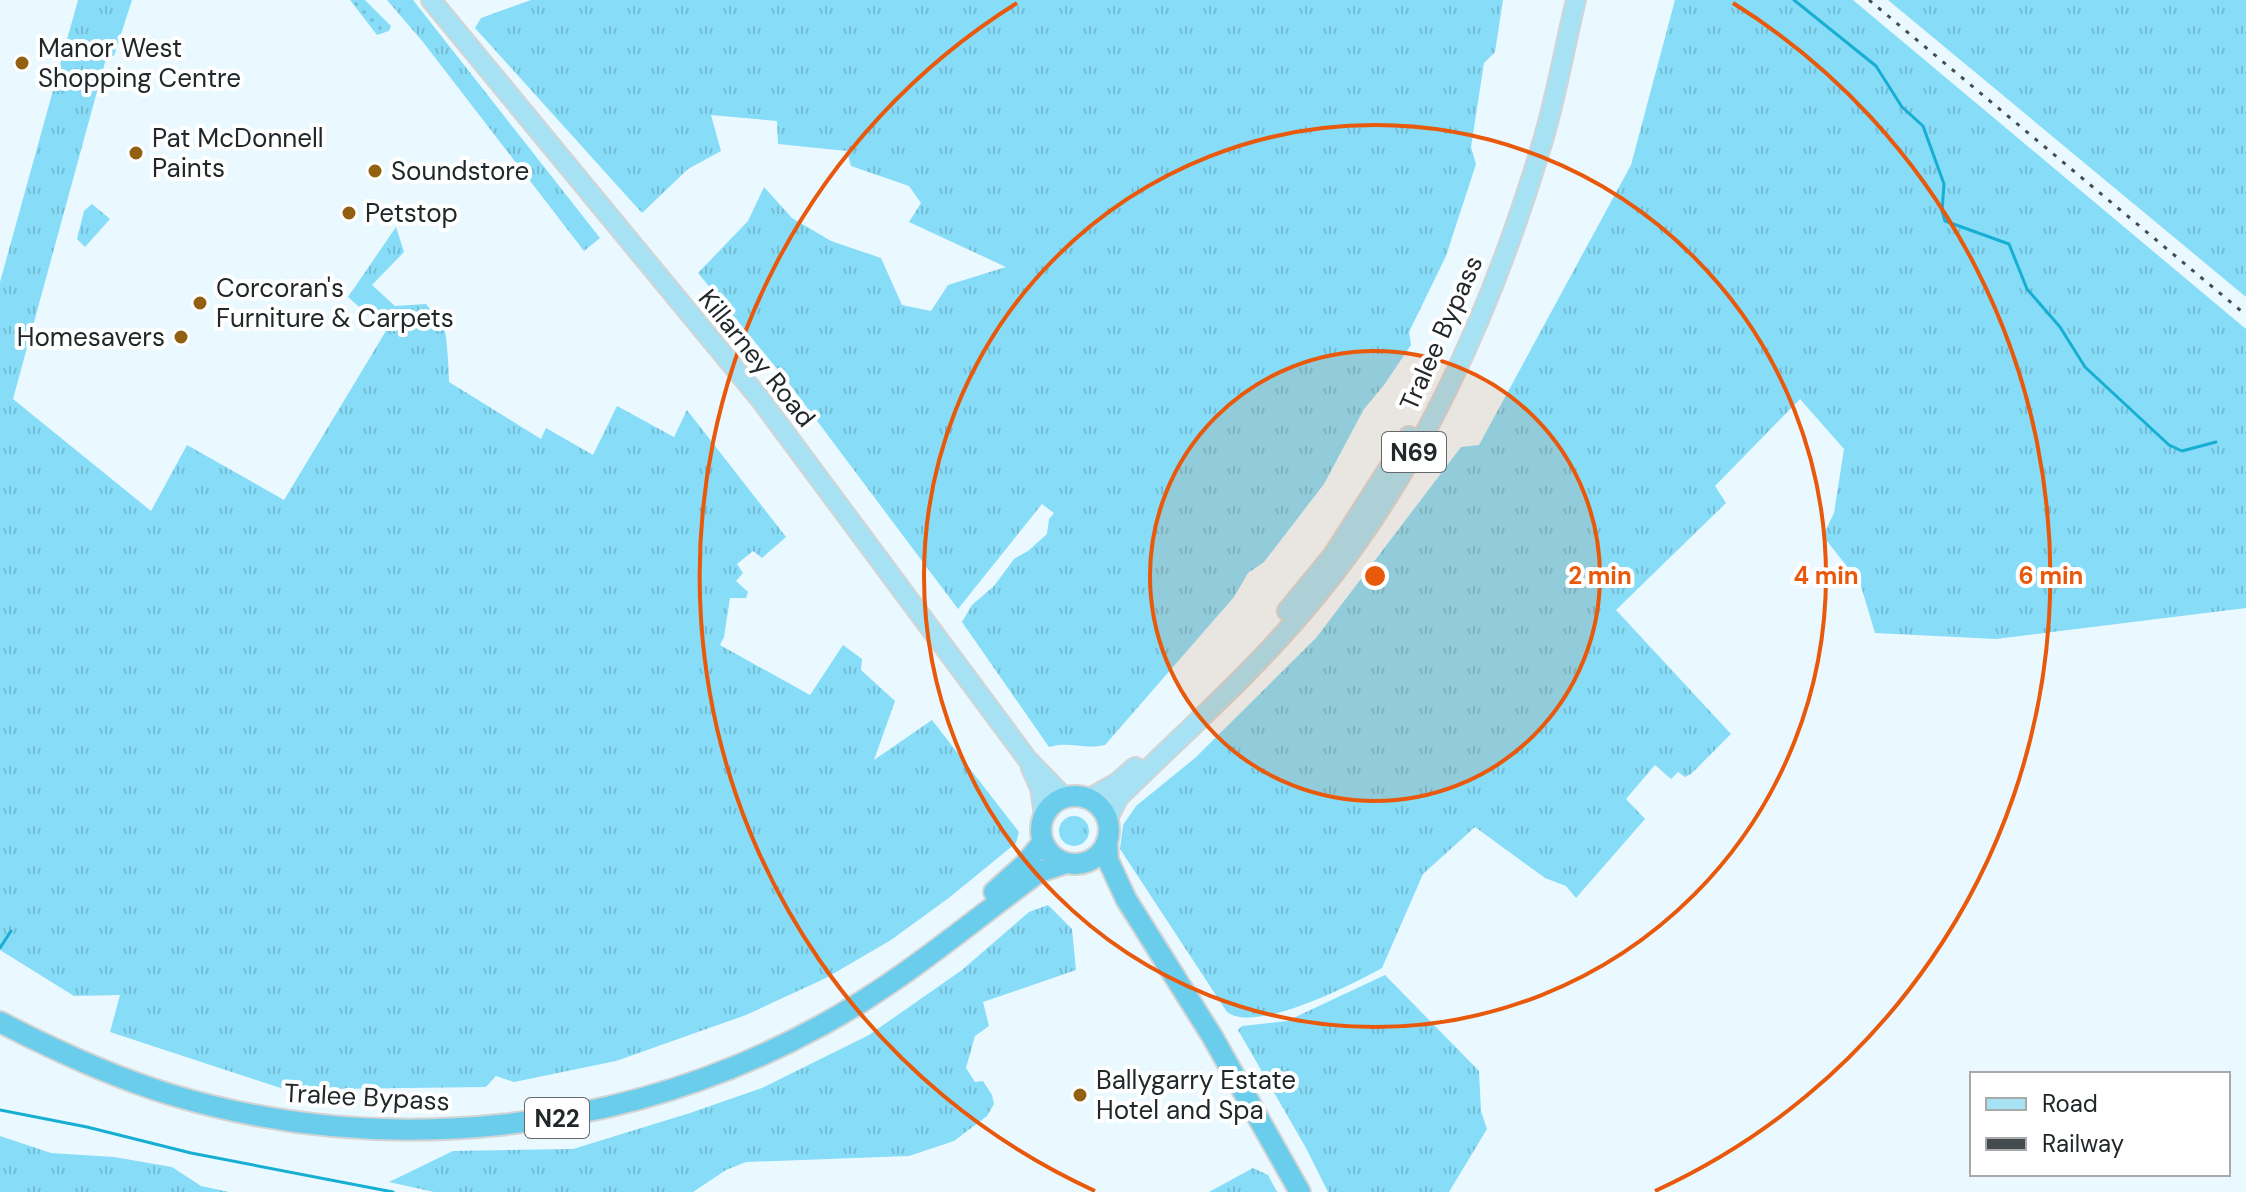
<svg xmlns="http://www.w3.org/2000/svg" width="2246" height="1192" viewBox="0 0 2246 1192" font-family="'DM Sans',sans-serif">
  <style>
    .grass { fill: url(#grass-tufts) }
    .park { fill: url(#park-dots) }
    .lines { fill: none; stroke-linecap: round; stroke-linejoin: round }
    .stream { stroke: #16aed3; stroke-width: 3 }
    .major-casing { stroke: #d3d4d4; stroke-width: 22 }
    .highway-casing { stroke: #d3d4d4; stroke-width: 24 }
    .major { stroke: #a6e1f4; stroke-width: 18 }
    .highway { stroke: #6acdec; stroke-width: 20 }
    .rail { stroke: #444c4f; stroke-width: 3; stroke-dasharray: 4 8; stroke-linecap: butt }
    .ring { fill: none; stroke: #e8590c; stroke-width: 4 }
    .poi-dot { fill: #936012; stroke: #fff; stroke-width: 3 }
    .labels { text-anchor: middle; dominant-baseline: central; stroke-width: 8; stroke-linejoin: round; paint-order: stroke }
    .shield { fill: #fff; stroke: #64686a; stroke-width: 2 }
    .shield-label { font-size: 24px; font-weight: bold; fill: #22282a }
    .poi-label { font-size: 26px; fill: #22282a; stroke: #fff; text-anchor: start }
    .street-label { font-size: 26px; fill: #22282a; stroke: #fff }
    .centre { fill: #e8590c; stroke: #fff; stroke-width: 4 }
    .ring-label { font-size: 24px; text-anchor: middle; font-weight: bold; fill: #e8590c; stroke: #fff; stroke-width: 8; stroke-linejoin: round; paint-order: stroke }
  </style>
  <defs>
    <pattern id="grass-tufts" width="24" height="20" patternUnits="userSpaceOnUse" patternTransform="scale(2)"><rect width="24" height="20" fill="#87dcf7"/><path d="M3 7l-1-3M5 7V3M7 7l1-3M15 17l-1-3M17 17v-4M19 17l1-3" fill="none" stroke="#74bdd4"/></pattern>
    <pattern id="park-dots" width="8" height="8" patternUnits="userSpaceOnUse" patternTransform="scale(2)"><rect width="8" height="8" fill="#87dcf7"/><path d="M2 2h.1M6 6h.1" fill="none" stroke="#74bdd4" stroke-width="1.8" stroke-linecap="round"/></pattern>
  </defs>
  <rect width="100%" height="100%" fill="#eaf9ff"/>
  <!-- grass -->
  <path class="grass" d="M 78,0 L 132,0 L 114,56 L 107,55 L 13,399 L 151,511 L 187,445 L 284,500 L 386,331 L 348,297 L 396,227 L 404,252 L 372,285 L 395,306 L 426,304 C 431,310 438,317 443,324 C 447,332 449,371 449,382 L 541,439 L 546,428 L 593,455 L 617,406 L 674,437 L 687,410 L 786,537 L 762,558 L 753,551 L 737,564 L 743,573 L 736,581 L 748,592 L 746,598 L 730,598 L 724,637 L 720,645 L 810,695 L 843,645 L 862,659 L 861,670 L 895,701 L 874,760 L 932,720 L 1019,832 L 1016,843 L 950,897 L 891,940 L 826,978 L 746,1015 L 616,1061 L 514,1082 L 496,1076 L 486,1087 L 328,1089 L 296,1093 L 110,1032 L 120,995 L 74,996 L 0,950 L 0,282 Z
    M 387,0 L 413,0 L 600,238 L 584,251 L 423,42 Z
    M 531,0 L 1503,0 L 1495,52 L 1484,63 L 1471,147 L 1476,164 L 1446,256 L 1409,332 L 1411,345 L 1384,385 L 1364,409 L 1324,484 L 1264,562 L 1248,573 L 1234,597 L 1105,745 C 1083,750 1070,741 1049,747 L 962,622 L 972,605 L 994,586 L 1014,559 L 1028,551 L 1047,534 L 1049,519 L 1054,513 L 1042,504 L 958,609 L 788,382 L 698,273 L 748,221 L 764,187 L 792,218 L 831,241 L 881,258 L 902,305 L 931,311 L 948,285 L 1006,267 L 909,222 L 921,203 L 909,186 L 851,166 L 847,151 L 778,144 L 777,121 L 711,115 L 721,151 L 688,169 L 642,213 L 475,28 L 481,18 Z
    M 1675,0 L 1853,0 L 2246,329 L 2246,608 L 1996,639 L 1875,633 L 1860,583 L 1823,536 L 1834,513 L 1844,449 L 1800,399 L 1715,486 L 1726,503 L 1616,610 L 1731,734 L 1691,774 L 1685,777 L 1678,772 L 1671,779 L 1655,765 L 1626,799 L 1645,819 L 1576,898 L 1566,886 L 1545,878 L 1475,827 L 1423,874 L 1382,968 C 1353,984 1256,1034 1227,1012 L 1120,849 L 1123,825 L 1136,806 L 1195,758 L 1316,638 L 1461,447 L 1479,445 L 1631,165 Z
    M 1888,0 L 2246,0 L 2246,297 Z
    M 92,204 L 110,219 L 85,247 L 77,239 L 84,211 Z
    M1059 831a15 15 0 1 1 30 0a15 15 0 1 1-30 0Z
    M 1048,905 L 1072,929 L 1076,970 L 983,1002 L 989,1026 L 975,1036 L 966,1068 L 975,1082 L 983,1081 L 992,1095 L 994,1104 L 987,1116 L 954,1141 L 909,1156 L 746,1162 L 726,1170 L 693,1192 L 434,1192 L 389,1182 L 453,1151 L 573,1149 L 690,1113 L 762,1088 L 869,1035 L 962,970 L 1029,912 Z
    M 1385,975 L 1479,1071 L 1481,1111 L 1487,1129 L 1449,1192 L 1328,1192 L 1306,1148 L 1238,1030 L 1242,1026 L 1287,1021 Z
    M 0,1136 L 51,1153 L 114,1157 L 172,1167 L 201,1186 L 229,1192 L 0,1192 Z
    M 1253,1168 L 1268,1175 L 1277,1192 L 1209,1192 Z"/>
  <!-- park -->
  <path class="park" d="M 350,0 L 365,0 L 391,26 L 389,31 L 377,35 Z"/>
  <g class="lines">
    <!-- stream -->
    <path class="stream" d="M 1794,0 L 1876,66 L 1902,107 L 1923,126 L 1944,184 L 1942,211 L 1945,221 L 2009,244 L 2027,289 L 2060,327 L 2085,367 L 2169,445 L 2182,451 L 2216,442
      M 0,948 L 11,931
      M 0,1110 L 87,1127 L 191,1153 L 393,1192"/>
    <!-- major casing -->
    <g class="major-casing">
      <path id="major" d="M 431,0 L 760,399 L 1028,760 L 1065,798
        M 1287,611 L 1333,555 L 1409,436
        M 1031,768 L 1040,788 L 1044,815
        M 1088,799 L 1118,782 L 1135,767
        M 1107,820 L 1119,797 C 1187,730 1258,668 1318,594 C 1424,465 1493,306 1541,147 C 1556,99 1564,49 1576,0"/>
    </g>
    <!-- highway casing -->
    <g class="highway-casing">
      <path id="highway" d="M1041 830a34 34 0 1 1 68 0a34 34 0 1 1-68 0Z
        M 1107,840 L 1108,860 L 1126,899 L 1212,1036 L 1300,1192
        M 994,892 L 1024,865 L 1043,842
        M 0,1022 C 56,1051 112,1077 172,1095 C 386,1159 626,1133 822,1025 C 901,982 967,925 1039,872 L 1066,863"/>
    </g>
    <!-- major -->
    <use href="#major" class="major"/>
    <!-- highway -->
    <use href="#highway" class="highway"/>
    <!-- rail -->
    <path class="rail" d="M 1869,0 L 2246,315"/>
  </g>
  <!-- distance rings -->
  <circle cx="1375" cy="576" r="225" fill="#e8590c" fill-opacity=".12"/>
  <g class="ring">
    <circle cx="1375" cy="576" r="225"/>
    <circle cx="1375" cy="576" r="451"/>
    <path d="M1095 1191A676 676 0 0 1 1017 3M1733 3A676 676 0 0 1 1655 1191"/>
  </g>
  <!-- markers -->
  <g class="poi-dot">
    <circle cx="22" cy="63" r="8"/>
    <circle cx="136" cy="153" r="8"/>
    <circle cx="375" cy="171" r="8"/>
    <circle cx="349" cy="213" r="8"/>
    <circle cx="200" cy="303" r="8"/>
    <circle cx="181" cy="337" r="8"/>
    <circle cx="1080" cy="1095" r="8"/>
  </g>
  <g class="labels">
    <!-- shield labels -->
    <g class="shield">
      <rect x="1382" y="432" width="64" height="40" rx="6"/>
      <rect x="525" y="1098" width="64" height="40" rx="6"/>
    </g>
    <g class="shield-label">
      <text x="1414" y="452">N69</text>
      <text x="557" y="1118">N22</text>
    </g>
    <!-- poi labels -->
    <g class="poi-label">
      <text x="38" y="48">Manor West<tspan x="38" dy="30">Shopping Centre</tspan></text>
      <text x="152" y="138">Pat McDonnell<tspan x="152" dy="30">Paints</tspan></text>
      <text x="391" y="171">Soundstore</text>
      <text x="365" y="213">Petstop</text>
      <text x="216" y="288">Corcoran's<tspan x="216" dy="30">Furniture &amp; Carpets</tspan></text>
      <text x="165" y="337" text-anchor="end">Homesavers</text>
      <text x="1096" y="1080">Ballygarry Estate<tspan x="1096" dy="30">Hotel and Spa</tspan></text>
    </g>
    <!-- street labels -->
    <g class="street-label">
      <text transform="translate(1441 333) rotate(-66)">Tralee Bypass</text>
      <text transform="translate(757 358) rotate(51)">Killarney Road</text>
      <text transform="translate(367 1097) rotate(3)">Tralee Bypass</text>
    </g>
  </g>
  <circle cx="1375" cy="576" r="12" class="centre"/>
  <g class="ring-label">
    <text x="1600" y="584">2 min</text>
    <text x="1826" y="584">4 min</text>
    <text x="2051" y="584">6 min</text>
  </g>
  <!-- legend -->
  <rect x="1970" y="1072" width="260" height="104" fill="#ffffff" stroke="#a7a9aa" stroke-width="2"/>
  <rect x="1986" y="1098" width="40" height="12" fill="#a6e1f4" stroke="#a7a9aa" stroke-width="2"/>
  <text x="2042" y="1112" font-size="24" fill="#22282a">Road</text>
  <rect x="1986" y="1138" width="40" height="12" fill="#444c4f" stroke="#a7a9aa" stroke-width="2"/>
  <text x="2042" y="1152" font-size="24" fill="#22282a">Railway</text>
</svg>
